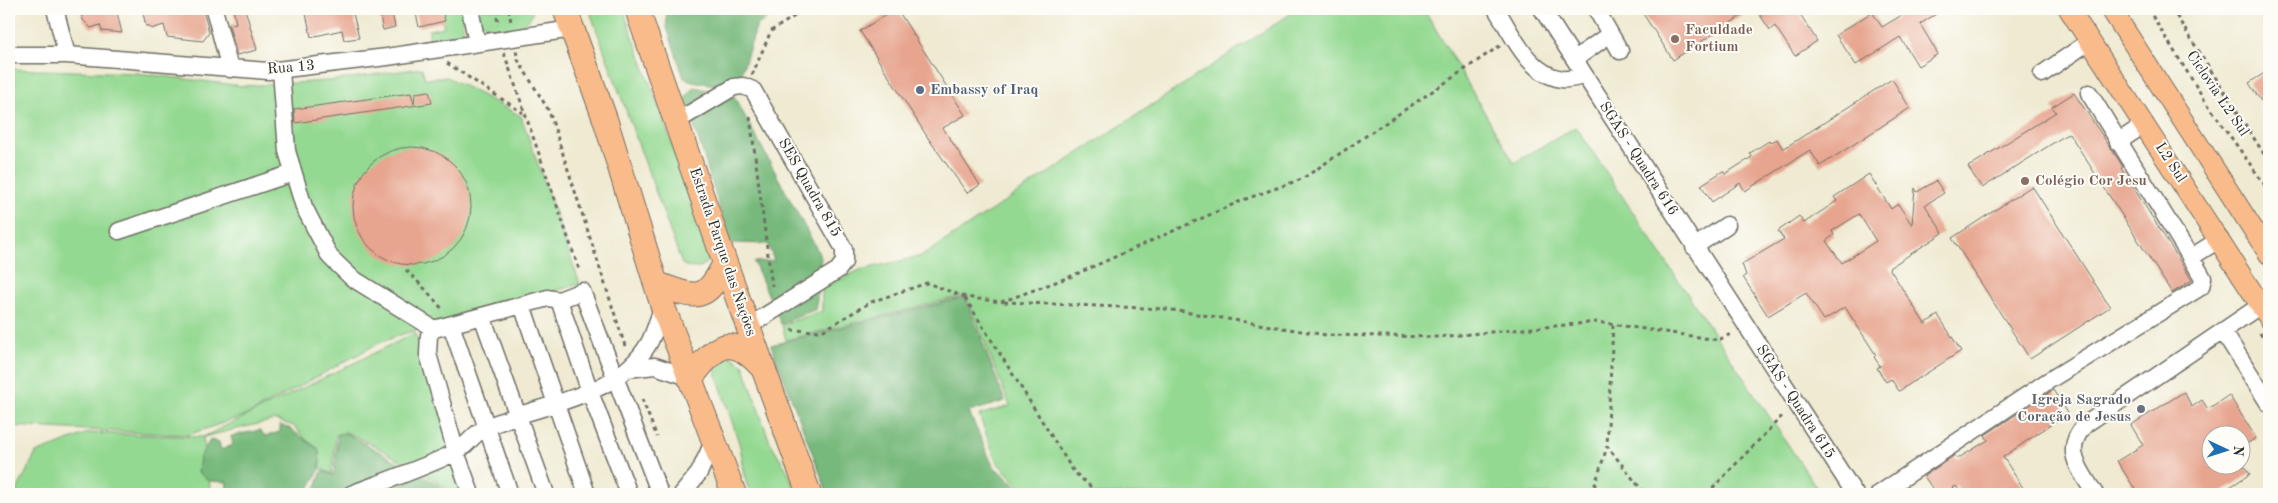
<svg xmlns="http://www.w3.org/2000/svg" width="2278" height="503" viewBox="0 0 2278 503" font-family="'Old Standard TT',serif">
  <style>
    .green { fill: #94d992; stroke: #60825e }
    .forest { fill: #77b97c; stroke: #517254 }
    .building { fill: #e7a58f; fill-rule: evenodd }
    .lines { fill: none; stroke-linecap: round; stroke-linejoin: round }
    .minor-casing { stroke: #706e65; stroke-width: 19 }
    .major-casing { stroke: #706e65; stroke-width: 22 }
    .highway-casing { stroke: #706e65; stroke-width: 26 }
    .path { stroke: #706e65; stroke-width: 3; stroke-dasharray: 4 4; stroke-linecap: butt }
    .minor { stroke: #fff; stroke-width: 16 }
    .major { stroke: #fabb8b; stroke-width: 20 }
    .highway { stroke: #fabb8b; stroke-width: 24 }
    .education-dot { fill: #8d6e63; stroke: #fdfcf7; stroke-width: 2 }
    .service-dot { fill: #5c6f8a; stroke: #fdfcf7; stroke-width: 2 }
    .worship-dot { fill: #6b7280; stroke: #fdfcf7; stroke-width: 2 }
    .labels { text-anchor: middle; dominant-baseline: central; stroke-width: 4; stroke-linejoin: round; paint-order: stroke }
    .education-label { font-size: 15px; font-weight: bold; fill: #785e54; stroke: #fdfcf7; text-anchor: start }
    .street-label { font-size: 15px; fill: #2b2b2b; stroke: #fdfcf7 }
    .service-label { font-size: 15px; font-weight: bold; fill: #4e5e75; stroke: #fdfcf7; text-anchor: start }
    .worship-label { font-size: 15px; font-weight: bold; fill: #5b616d; stroke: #fdfcf7; text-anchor: end }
  </style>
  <rect width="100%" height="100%" fill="#fdfcf7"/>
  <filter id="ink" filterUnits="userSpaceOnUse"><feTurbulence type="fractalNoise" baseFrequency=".02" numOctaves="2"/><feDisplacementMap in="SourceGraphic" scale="10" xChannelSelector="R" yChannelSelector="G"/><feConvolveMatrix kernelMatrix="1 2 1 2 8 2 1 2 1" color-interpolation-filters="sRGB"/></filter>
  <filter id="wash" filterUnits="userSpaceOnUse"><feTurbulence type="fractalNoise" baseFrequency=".0096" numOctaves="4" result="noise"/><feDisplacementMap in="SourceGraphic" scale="20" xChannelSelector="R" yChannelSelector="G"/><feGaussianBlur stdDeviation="1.12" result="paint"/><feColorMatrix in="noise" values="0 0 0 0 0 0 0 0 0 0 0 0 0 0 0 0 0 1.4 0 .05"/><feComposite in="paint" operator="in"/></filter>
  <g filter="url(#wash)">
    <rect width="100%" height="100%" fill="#efead1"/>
    <!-- green -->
    <path class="green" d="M 439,9 L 461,9 L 463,19 L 463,35 L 430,48 L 429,30 L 444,27 Z
      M 477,9 L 533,9 C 531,31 495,36 481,22 Z
      M 589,9 L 623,9 L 709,246 C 714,264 697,274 682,264 Z
      M 1298,9 L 1424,9 L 1514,163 L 1576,127 L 1821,494 L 1027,494 L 996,461 L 979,415 L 1010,406 L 966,295 L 786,340 L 782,325 L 822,311 L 822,288 L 860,270 L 922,256 Z
      M 422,68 L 425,79 L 447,77 L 521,116 L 580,284 L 403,334 L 377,344 L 249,414 L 188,435 L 9,426 L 9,69 L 137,73 L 243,86 L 329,81 Z
      M 415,333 L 466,494 L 459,494 L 373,445 L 346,432 L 336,435 L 332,474 L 321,469 L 318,448 L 306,440 L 294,426 L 275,420 L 203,437 L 211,494 L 15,494 L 36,453 L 88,433 L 203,437 Z
      M 730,356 L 743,364 L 769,440 L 788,472 L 796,494 L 750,494 L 746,481 L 740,446 L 715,370 L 720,360 Z"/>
    <!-- forest -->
    <path class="forest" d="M 666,9 L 783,9 L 757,25 L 740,77 L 721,86 L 692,81 L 684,78 L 667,28 Z
      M 694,87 L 734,96 L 821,257 L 816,309 L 781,324 L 754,262 L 774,261 L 768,244 L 730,243 L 700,144 L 684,100 Z
      M 965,297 L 1005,401 L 969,412 L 993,466 L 1026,494 L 828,494 L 771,345 Z
      M 280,425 L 289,428 L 319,450 L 320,469 L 306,494 L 226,494 L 227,482 L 209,481 L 198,472 L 200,457 L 210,440 L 219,442 L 221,450 L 233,445 L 231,436 L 260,430 L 265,436 L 280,432 Z
      M 346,433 L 455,494 L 313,494 L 322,471 L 334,475 L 338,434 Z"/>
    <g id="blocks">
      <!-- building -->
      <path class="building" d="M 80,9 L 116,9 L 122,33 L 102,31 L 100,25 L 91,28 L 83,20 Z
        M 142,9 L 203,9 L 209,33 L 203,41 L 167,37 L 164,25 L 151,29 L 150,26 L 146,26 Z
        M 233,9 L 245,9 L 257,50 L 237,55 L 229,25 L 236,23 Z
        M 305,9 L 352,9 L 359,38 L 344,40 L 342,30 L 311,37 Z
        M 378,9 L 391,9 L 395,27 L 383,30 Z
        M 415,9 L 442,9 L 445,21 L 419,27 Z
        M 895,9 L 897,9 L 965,115 L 943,128 L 980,185 L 967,193 L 928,138 L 860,31 Z
        M 1640,9 L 1752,9 L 1673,60 Z
        M 1756,9 L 1797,9 L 1817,41 L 1795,56 L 1775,26 L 1770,30 Z
        M 1912,9 L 1944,9 L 1920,24 L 1938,54 L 1918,66 L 1900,37 L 1856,65 L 1836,35 L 1872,12 L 1882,27 Z
        M 2269,70 L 2269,96 L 2261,101 L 2249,83 Z
        M 1892,79 L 1910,108 L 1820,166 L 1810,150 L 1745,191 L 1740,183 L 1712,202 L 1701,185 L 1723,171 L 1725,174 L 1752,157 L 1750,153 L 1769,141 L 1770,143 L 1777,139 L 1783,149 Z
        M 429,91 L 432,103 L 295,123 L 294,109 L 411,93 L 414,104 L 415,93 Z
        M 2074,93 L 2118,159 L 2123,167 L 2121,168 L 2192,280 L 2172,293 L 2069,133 L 1982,188 L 1968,167 L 2056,112 L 2052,107 Z
        M353 206a59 59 0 1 1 118 0a59 59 0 1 1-118 0Z
        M 1869,174 L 1891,209 L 1898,204 L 1912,225 L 1915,188 L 1917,192 L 1936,181 L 1944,193 L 1925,205 L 1943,233 L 1889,268 L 1925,324 L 1938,315 L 1961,351 L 1899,391 L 1891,379 L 1886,382 L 1877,368 L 1880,366 L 1874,357 L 1876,355 L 1845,307 L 1824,320 L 1806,293 L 1768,316 L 1743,277 L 1746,275 L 1742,264 L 1784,239 L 1778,231 L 1799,216 L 1804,223 L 1837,201 L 1834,197 ZM 1859,214 L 1876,241 L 1842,263 L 1826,241 L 1834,235 L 1832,231 Z
        M 2032,186 L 2110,307 L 2030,359 L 1952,238 Z
        M 2053,390 L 2068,413 L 2003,457 L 2027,494 L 1962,494 L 1956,486 L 1943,494 L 1936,494 L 1924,476 L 1955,455 L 1957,459 L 1988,440 L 1985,435 Z
        M 2184,392 L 2192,407 L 2202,400 L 2208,409 L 2229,395 L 2256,438 L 2240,448 L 2240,436 L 2210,436 L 2210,466 L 2244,466 L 2250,474 L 2219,494 L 2138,494 L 2117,461 L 2143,445 L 2131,425 Z"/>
    </g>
  </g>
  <g filter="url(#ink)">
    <use href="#blocks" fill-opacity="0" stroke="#706e65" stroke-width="1"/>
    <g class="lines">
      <!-- minor casing -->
      <g class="minor-casing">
        <path id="minor" d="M 55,9 L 67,55
          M 214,9 L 230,69
          M 470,9 L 477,43
          M 1496,9 C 1513,35 1528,74 1562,79 C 1569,80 1578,77 1585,76
          M 1542,9 L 1855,494
          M 1596,9 L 1620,51
          M 9,55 L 67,55 L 268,71 L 387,57 L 572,29
          M 1575,59 L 1610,34
          M 281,70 L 287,151 L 304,207 L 330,257 L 352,278 L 434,329
          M 2042,74 L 2090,41
          M 677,121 L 734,87 L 743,86 L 753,90 L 844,249 L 844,262 L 838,270 L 749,326
          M 2118,142 L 2145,124
          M 119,231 L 293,173
          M 1694,247 L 1727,225
          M 2190,258 L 2220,239
          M 559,300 L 590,392 L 629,494
          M 522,305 L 587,494
          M 482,316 L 546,494
          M 451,325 L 510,494
          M 2223,331 L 2269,404
          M 627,369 L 655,366 L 691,378
          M 351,494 C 385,481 421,469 454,453 C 467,447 474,432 487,427 C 541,403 617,399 649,343 C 655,332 658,318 663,307
          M 471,494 L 456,452 L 428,354 L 429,335 L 434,329 L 548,298 L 559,300 L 582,291 L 660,494
          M 682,494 L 699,473 L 714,440
          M 1879,494 L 2048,381 L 2201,287 L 2203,278 L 2199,271 L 2089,93
          M 2095,494 C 2080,469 2061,450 2086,424 L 2261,305"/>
      </g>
      <!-- major casing -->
      <g class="major-casing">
        <path id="major" d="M 2069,9 L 2269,318
          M 2111,9 L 2269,254"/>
      </g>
      <!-- highway casing -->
      <g class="highway-casing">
        <path id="highway" d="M 565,9 L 605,119 L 663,307 L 734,494
          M 637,9 L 725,263 L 809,494
          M 657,284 C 696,298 705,304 725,263
          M 691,378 C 715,346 729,331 762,367"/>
      </g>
      <!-- path -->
      <path class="path" d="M 496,9 L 498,25
        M 509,9 L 511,23
        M 2148,9 L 2204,99 L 2269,191
        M 2172,9 L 2269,162
        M 516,51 L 518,60 L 549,111 L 626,349
        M 504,53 L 580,272
        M 447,63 L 523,113
        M 752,75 L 771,31 L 806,9
        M 750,117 L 772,286
        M 406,270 L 425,289 L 444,311
        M 965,298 L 1074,472 L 1099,494
        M 1004,302 L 1166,309 L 1326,335 L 1439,337 L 1597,322 L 1718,340 L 1733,333
        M 1613,325 L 1607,446 L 1645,494
        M 791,330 L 822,331 L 871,302 L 927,283 L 965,297 L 1001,302 L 1072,276 L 1243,200 L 1302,179 L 1501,45
        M 2260,333 L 2269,348
        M 642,399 L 657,437
        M 1592,494 L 1607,447
        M 1707,494 L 1784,414"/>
      <!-- minor -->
      <use href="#minor" class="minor"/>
      <!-- major -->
      <use href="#major" class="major"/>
      <!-- highway -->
      <use href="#highway" class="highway"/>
    </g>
  </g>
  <!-- markers -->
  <g class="education-dot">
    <circle cx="1675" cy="39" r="5"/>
    <circle cx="2025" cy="181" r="5"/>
  </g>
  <circle class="service-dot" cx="920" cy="90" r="5"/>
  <circle class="worship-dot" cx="2141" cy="409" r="5"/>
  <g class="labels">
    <!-- education labels -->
    <g class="education-label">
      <text x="1685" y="30">Faculdade<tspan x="1685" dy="17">Fortium</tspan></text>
      <text x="2035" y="181">Colégio Cor Jesu</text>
    </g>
    <!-- street labels -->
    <g class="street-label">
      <text transform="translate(291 68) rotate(-5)">Rua 13</text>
      <text transform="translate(2217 94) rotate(56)">Ciclovia L2 Sul</text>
      <text transform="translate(1638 159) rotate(57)">SGAS - Quadra 616</text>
      <text transform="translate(2170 163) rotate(57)">L2 Sul</text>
      <text transform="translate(809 188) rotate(60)">SES Quadra 815</text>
      <text transform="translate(722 252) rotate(71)">Estrada Parque das Nações</text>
      <text transform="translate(1795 402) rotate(57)">SGAS - Quadra 615</text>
    </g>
    <!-- service labels -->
    <g class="service-label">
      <text x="930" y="90">Embassy of Iraq</text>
    </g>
    <!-- worship labels -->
    <g class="worship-label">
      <text x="2131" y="400">Igreja Sagrado<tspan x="2131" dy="17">Coração de Jesus</tspan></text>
    </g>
  </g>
  <!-- margin -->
  <rect width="2278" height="503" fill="none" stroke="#fdfcf7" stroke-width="30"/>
  <!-- north arrow -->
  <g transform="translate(2226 450) rotate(94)"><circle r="24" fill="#fdfcf7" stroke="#a9a8a5"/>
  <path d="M0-4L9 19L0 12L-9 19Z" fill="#1f6fb2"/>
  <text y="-8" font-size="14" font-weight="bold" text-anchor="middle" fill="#2b2b2b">N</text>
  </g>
</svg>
